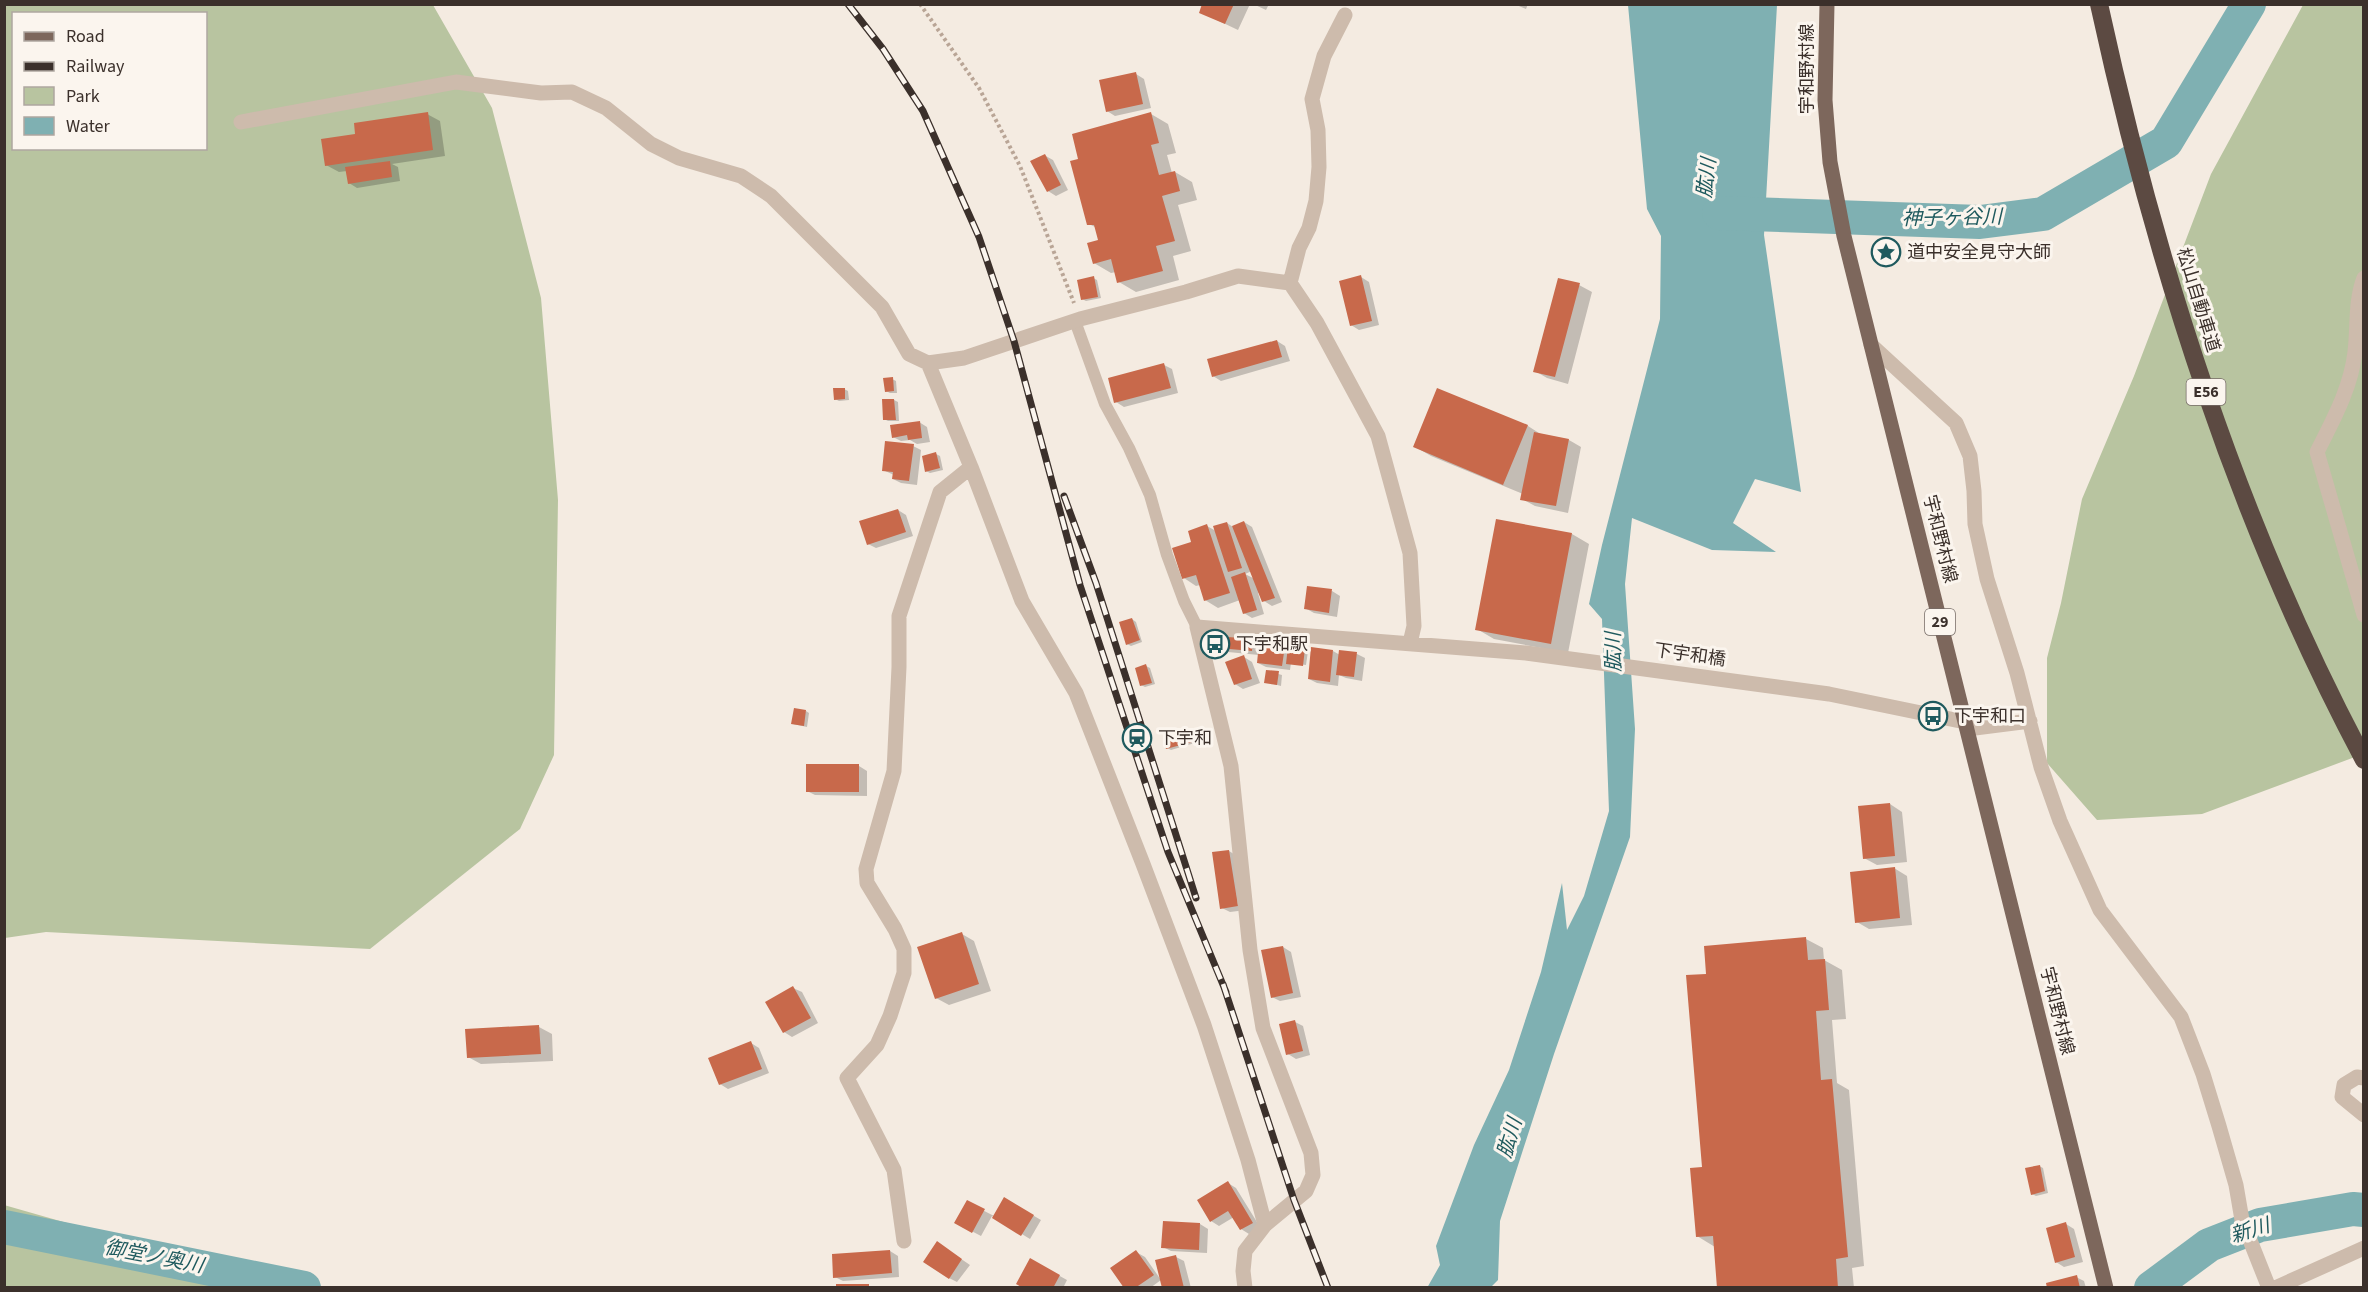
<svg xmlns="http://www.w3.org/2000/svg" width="2368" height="1292" viewBox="0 0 2368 1292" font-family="'Source Sans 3','Noto Sans JP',sans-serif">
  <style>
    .green { fill: #b8c4a0; fill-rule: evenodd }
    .water { fill: #7fb0b2 }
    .shadow { fill: #0003; fill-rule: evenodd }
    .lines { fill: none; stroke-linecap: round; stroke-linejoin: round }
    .river { stroke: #7fb0b2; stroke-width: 34 }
    .building { fill: #c8694b }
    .path { stroke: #b9a596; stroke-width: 4; stroke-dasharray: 3 3; stroke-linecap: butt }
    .service { stroke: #cdbbac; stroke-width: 12 }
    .minor { stroke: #cdbbac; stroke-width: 15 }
    .primary { stroke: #7d675c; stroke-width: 15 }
    .motorway { stroke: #5c4a42; stroke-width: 18 }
    .rail-casing { stroke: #3b302b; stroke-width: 7 }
    .rail { stroke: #fbf5ee; stroke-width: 4.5; stroke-dasharray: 14; stroke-linecap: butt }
    .labels { text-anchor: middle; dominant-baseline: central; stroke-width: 6; stroke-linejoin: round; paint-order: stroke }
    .shield { fill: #fbf5ee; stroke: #756b66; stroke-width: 1.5 }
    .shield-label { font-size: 16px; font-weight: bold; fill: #3b302b }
    .street-label { font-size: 18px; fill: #3b302b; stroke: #fbf5ee }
    .poi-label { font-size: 18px; fill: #3b302b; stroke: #fbf5ee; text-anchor: start }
    .water-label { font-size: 20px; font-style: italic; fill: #1f5a5e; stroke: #fbf5ee }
  </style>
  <rect width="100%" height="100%" fill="#f4ebe1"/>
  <!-- green -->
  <path class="green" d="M 4,5 L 433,5 L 492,108 L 541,298 L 558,500 L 554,755 L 520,829 L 370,949 L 46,932 L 5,938 ZM 14,14 L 206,14 L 206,148 L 14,148 Z
    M 2303,5 L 2363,5 L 2363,754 L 2202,814 L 2097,820 L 2047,763 L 2047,658 L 2061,603 L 2082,499 L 2134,376 L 2211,174 Z
    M 4,1205 L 172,1253 L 235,1287 L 5,1287 Z"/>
  <!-- water -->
  <path class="water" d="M 1628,5 L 1777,5 L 1764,235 L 1801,492 L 1755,479 L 1733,523 L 1776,552 L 1712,550 L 1632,518 L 1625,584 L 1635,729 L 1630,837 L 1554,1054 L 1500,1221 L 1498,1280 L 1491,1287 L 1427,1288 L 1440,1265 L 1436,1246 L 1474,1145 L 1509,1070 L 1541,972 L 1562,883 L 1567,930 L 1584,896 L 1609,811 L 1602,619 L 1589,604 L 1602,545 L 1660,319 L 1661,236 L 1647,209 Z"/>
  <!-- shadow -->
  <path class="shadow" d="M 1204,4 L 1250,4 L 1238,30 L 1200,12 Z
    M 1253,4 L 1269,4 L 1266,10 Z
    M 1514,4 L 1528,4 L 1526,9 Z
    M 1136,74 L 1144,79 L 1151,108 L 1115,116 L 1107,111 Z
    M 427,114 L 440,121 L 445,156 L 392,164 L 398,167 L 400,181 L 357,188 L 349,183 L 347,171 L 339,172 L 326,165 L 357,135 Z
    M 1151,114 L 1168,124 L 1176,153 L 1167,155 L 1172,173 L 1175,172 L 1192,182 L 1197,200 L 1178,205 L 1191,251 L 1173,256 L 1179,280 L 1136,292 L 1119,282 L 1116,272 L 1111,273 L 1094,263 L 1100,241 L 1097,228 L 1089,224 L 1080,160 Z
    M 1044,155 L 1053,160 L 1068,190 L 1056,196 L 1048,191 Z
    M 1361,277 L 1369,282 L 1379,325 L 1359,330 L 1351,325 Z
    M 1093,278 L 1097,280 L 1101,298 L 1086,301 L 1082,299 Z
    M 1579,285 L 1592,292 L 1568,384 L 1547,378 L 1535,371 Z
    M 1277,341 L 1285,346 L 1290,361 L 1221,381 L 1213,376 Z
    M 1164,365 L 1172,369 L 1178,393 L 1124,407 L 1116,402 Z
    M 892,379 L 896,381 L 897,393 L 890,393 L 886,391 Z
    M 844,389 L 848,391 L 849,400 L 839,401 L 835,399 Z
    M 1438,390 L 1528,426 L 1542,435 L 1569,440 L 1581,447 L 1568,513 L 1535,506 L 1522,499 L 1523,494 L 1431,456 L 1414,446 Z
    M 894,400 L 898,402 L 899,421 L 888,421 L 884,419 Z
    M 919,422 L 927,427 L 930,442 L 917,444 L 910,440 L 901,441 L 893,437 Z
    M 913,446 L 921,450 L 917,485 L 901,483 L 893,479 L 894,475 L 883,470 Z
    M 936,454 L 940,456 L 943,470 L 930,473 L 926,471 Z
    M 898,510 L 906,515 L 913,536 L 876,548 L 868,544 Z
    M 1497,520 L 1572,534 L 1589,544 L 1568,653 L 1494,639 L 1477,629 Z
    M 1244,522 L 1252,527 L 1282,602 L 1272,606 L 1264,601 L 1260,592 L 1258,593 L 1264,614 L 1252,618 L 1244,613 L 1240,600 L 1218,608 L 1205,600 L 1200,585 L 1196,586 L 1184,578 L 1193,543 L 1207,526 L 1216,531 L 1227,523 L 1233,527 ZM 1252,571 L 1255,579 L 1245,574 Z
    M 1332,591 L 1340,596 L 1337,617 L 1314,613 L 1305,608 Z
    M 1132,619 L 1136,622 L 1142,642 L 1131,646 L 1127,644 Z
    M 1253,639 L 1261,644 L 1284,647 L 1289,650 L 1304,649 L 1308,651 L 1306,665 L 1291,663 L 1290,670 L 1266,667 L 1258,663 L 1259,655 L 1228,652 L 1220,648 Z
    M 1333,651 L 1340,655 L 1341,651 L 1357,654 L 1365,658 L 1362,681 L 1346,678 L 1339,675 L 1338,686 L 1317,683 L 1309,679 Z
    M 1244,657 L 1252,662 L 1260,683 L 1243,689 L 1235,684 Z
    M 1146,666 L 1150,668 L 1155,684 L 1145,687 L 1141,685 Z
    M 1267,671 L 1282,675 L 1281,686 L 1266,682 Z
    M 806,711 L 809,713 L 807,727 L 793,724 Z
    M 1200,730 L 1203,733 L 1205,740 L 1171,750 L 1167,748 Z
    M 859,766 L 867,771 L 867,796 L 815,795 L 807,791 Z
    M 1890,804 L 1902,812 L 1907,862 L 1877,865 L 1864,858 Z
    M 1229,851 L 1237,856 L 1246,910 L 1230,912 L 1222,908 Z
    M 1894,868 L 1907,876 L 1912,925 L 1869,929 L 1857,922 Z
    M 962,934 L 974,941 L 991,991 L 949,1005 L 936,998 Z
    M 1806,939 L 1823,948 L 1824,960 L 1842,970 L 1846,1019 L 1832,1020 L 1837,1083 L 1849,1090 L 1864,1266 L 1852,1268 L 1854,1288 L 1719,1288 L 1715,1247 L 1697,1236 L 1704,1169 L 1708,975 Z
    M 1283,947 L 1291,952 L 1301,997 L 1280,1001 L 1272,997 Z
    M 793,988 L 802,992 L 818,1023 L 792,1037 L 784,1032 Z
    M 1295,1022 L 1303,1026 L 1310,1055 L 1296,1059 L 1288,1054 Z
    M 539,1027 L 552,1034 L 553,1061 L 481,1064 L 468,1057 Z
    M 751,1043 L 759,1048 L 769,1073 L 728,1089 L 720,1084 Z
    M 2039,1166 L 2043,1168 L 2048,1193 L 2036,1196 L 2032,1194 Z
    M 1228,1183 L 1236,1188 L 1260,1227 L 1249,1234 L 1241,1229 L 1234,1217 L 1219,1226 L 1211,1221 Z
    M 1005,1199 L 1041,1220 L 1030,1239 L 992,1216 L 981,1236 L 956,1223 L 967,1202 L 994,1216 Z
    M 1200,1224 L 1208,1229 L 1207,1253 L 1171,1251 L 1163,1247 Z
    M 2066,1224 L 2074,1229 L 2083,1262 L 2064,1267 L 2056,1262 Z
    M 945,1248 L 970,1265 L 957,1282 L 949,1278 Z
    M 890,1251 L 898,1256 L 899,1277 L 843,1281 L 835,1277 Z
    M 1136,1252 L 1145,1257 L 1161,1280 L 1150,1288 L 1126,1288 Z
    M 1176,1257 L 1184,1261 L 1191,1288 L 1163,1288 Z
    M 1031,1260 L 1067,1280 L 1063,1288 L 1026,1288 Z
    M 2076,1277 L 2084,1281 L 2086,1288 L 2049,1288 Z"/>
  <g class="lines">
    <!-- river -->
    <path class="river" d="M 1719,213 L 1980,222 L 2043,214 L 2166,142 L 2249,4
      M 4,1227 L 304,1288
      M 2151,1288 L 2209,1245 L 2260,1225 L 2353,1209 L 2364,1210"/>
  </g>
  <!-- building -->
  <path class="building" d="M 1202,4 L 1234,4 L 1225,24 L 1199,13 Z
    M 1136,72 L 1143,104 L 1106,112 L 1099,80 Z
    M 428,112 L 433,150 L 325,166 L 321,139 L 355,134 L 354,123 Z
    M 1151,112 L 1159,143 L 1151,145 L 1159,175 L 1175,171 L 1180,191 L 1162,196 L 1175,241 L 1156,246 L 1163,271 L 1117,283 L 1111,259 L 1093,264 L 1087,243 L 1098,240 L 1094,225 L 1087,225 L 1070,161 L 1078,159 L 1072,134 Z
    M 1045,154 L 1061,185 L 1047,192 L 1030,161 Z
    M 390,161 L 392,177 L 348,184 L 345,167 Z
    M 1361,275 L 1372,321 L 1350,326 L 1339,281 Z
    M 1094,276 L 1098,297 L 1081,300 L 1077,280 Z
    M 1558,278 L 1580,283 L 1555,377 L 1533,372 Z
    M 1277,340 L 1282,357 L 1212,377 L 1207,359 Z
    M 1164,363 L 1171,388 L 1114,403 L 1108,378 Z
    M 893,377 L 894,391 L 885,392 L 883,378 Z
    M 833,388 L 845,388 L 845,399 L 834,400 Z
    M 1437,388 L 1528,425 L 1503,485 L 1413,447 Z
    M 882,399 L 894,399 L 896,420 L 883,420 Z
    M 920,421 L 922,438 L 908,440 L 907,435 L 892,438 L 890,425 Z
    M 1534,432 L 1569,439 L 1556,506 L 1520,500 Z
    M 885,441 L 914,444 L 909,481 L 892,479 L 893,472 L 882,471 Z
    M 936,452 L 940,468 L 925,472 L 922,456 Z
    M 898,509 L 906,532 L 867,545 L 859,521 Z
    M 1496,519 L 1572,533 L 1551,644 L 1475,630 Z
    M 1244,521 L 1275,598 L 1262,602 L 1232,526 Z
    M 1227,522 L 1242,568 L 1228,572 L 1213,526 Z
    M 1207,524 L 1230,593 L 1204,601 L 1196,575 L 1182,579 L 1172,548 L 1191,542 L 1188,531 Z
    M 1245,572 L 1257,610 L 1243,614 L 1231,577 Z
    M 1307,586 L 1332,589 L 1329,613 L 1304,609 Z
    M 1132,618 L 1140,640 L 1126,645 L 1119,622 Z
    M 1220,635 L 1253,638 L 1252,651 L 1218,648 Z
    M 1259,643 L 1285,646 L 1282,666 L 1257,663 Z
    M 1288,646 L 1305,648 L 1303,666 L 1286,664 Z
    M 1311,647 L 1333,650 L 1330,682 L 1308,679 Z
    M 1339,650 L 1357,652 L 1354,677 L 1336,675 Z
    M 1244,655 L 1252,679 L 1234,685 L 1225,662 Z
    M 1146,664 L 1152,683 L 1140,686 L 1135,668 Z
    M 1266,670 L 1279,671 L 1277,685 L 1264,683 Z
    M 794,708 L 806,710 L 804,726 L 791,724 Z
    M 1200,729 L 1203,739 L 1166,749 L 1163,739 Z
    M 806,764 L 859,764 L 859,792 L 806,792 Z
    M 1890,803 L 1895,856 L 1863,859 L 1858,806 Z
    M 1229,850 L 1238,906 L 1220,909 L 1212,852 Z
    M 1895,867 L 1900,918 L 1855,923 L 1850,872 Z
    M 962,932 L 979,984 L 935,999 L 917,947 Z
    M 1806,937 L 1808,960 L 1825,959 L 1829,1010 L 1816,1011 L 1821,1080 L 1832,1079 L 1848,1257 L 1836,1259 L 1838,1288 L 1717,1288 L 1713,1236 L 1696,1237 L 1690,1168 L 1702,1167 L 1686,975 L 1706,974 L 1704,946 Z
    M 1283,946 L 1293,993 L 1271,998 L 1261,950 Z
    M 793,986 L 811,1018 L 783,1033 L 765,1002 Z
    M 1295,1020 L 1303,1051 L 1286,1055 L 1279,1024 Z
    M 539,1025 L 541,1054 L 467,1058 L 465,1029 Z
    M 751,1041 L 762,1069 L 719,1085 L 708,1058 Z
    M 2040,1165 L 2045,1191 L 2031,1195 L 2025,1168 Z
    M 1228,1181 L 1253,1223 L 1240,1230 L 1228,1211 L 1210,1222 L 1197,1200 Z
    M 1004,1197 L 1034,1215 L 1021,1236 L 992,1218 Z
    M 967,1200 L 985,1209 L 972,1233 L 954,1223 Z
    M 1163,1221 L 1200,1223 L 1199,1250 L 1161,1248 Z
    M 2066,1222 L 2075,1257 L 2055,1263 L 2046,1228 Z
    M 937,1241 L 962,1259 L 949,1279 L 923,1262 Z
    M 890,1250 L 892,1273 L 833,1278 L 832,1254 Z
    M 1136,1250 L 1154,1275 L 1135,1288 L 1124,1288 L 1110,1268 Z
    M 1176,1255 L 1184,1288 L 1162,1288 L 1155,1260 Z
    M 1030,1258 L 1060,1275 L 1053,1288 L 1023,1288 L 1016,1284 Z
    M 2077,1275 L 2080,1288 L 2047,1288 L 2046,1283 Z
    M 836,1284 L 869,1284 L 869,1288 L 836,1288 Z"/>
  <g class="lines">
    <!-- path -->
    <path class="path" d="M 920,4 L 979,88 L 1020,166 L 1074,303"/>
    <!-- service -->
    <path class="service" d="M 1075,321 L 1105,404 L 1129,448 L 1150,495 L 1167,555 L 1184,601 L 1197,627"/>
    <!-- minor -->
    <path class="minor" d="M 241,122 L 456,82 L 541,93 L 572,92 L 606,108 L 651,144 L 679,158 L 741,176 L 771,196 L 882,307 L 909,354 L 928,363 L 964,358 L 1080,319 L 1186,292 L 1238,276 L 1290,283 L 1317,323 L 1378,436 L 1410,553 L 1414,626 L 1410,643
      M 2364,278 C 2355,301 2358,327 2355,352 C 2351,388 2333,420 2317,452 L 2364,615
      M 1290,283 L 1299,248 L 1309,228 L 1316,201 L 1319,167 L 1318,130 L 1312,99 L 1324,56 L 1345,15
      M 1871,345 L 1956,423 L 1970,456 L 1974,491 L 1975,524 L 1987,579 L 2017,673 L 2041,767 L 2060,821 L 2100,910 L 2181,1017 L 2203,1074 L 2219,1126 L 2236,1185 L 2242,1220 L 2269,1288
      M 928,363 L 971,467 L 1022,601 L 1076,693 L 1143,864 L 1204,1025 L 1248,1160 L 1265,1225
      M 1967,729 L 2030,721
      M 2364,1078 L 2357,1077 L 2344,1085 L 2342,1097 L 2364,1115
      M 904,1241 L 894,1170 L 847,1078 L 877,1045 L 890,1016 L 904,973 L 904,949 L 895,929 L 867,883 L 866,869 L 894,771 L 899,667 L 899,616 L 940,492 L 971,467
      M 1245,1288 L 1243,1271 L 1245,1251 L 1265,1225 L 1306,1191 L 1313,1175 L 1311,1153 L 1263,1028 L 1250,950 L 1231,766 L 1197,627 L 1526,653 L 1829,694 L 1965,722
      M 2275,1288 L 2364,1248"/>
    <!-- primary -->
    <path class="primary" d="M 1827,4 L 1825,100 L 1830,162 L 1844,236 L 2106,1288"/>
    <!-- motorway -->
    <path class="motorway" d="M 2099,4 C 2156,266 2238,523 2364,760"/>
    <!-- rail casing -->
    <g class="rail-casing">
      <path id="rail" d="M 848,4 L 883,49 L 923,111 L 979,237 L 1014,341 L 1080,585 L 1168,852 L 1226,992
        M 1064,496 L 1096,583 L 1196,898
        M 1223,984 L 1294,1200 L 1328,1288"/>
    </g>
    <!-- rail -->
    <use href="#rail" class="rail"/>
  </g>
  <!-- icons -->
  <defs>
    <g id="sight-ring" transform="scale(1.5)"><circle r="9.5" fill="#fbf5ee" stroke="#1f5a5e" stroke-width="1.5"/><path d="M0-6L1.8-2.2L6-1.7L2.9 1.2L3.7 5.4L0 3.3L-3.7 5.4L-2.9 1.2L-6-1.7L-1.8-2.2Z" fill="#1f5a5e"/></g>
    <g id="bus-ring" transform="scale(1.5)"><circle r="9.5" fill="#fbf5ee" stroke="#1f5a5e" stroke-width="1.5"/><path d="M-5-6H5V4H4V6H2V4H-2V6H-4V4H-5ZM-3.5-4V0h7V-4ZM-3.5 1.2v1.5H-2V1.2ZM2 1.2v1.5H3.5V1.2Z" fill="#1f5a5e"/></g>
    <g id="station-ring" transform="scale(1.5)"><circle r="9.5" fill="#fbf5ee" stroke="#1f5a5e" stroke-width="1.5"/><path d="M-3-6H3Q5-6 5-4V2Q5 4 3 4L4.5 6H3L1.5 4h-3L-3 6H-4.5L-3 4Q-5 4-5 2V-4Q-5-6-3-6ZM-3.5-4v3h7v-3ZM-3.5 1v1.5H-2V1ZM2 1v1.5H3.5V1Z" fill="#1f5a5e"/></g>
  </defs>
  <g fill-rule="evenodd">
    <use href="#sight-ring" x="1886" y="252"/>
    <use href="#bus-ring" x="1215" y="644"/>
    <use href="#bus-ring" x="1933" y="716"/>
    <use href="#station-ring" x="1137" y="738"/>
  </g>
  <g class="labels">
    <!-- shield labels -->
    <g class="shield">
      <rect x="2186.5" y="379" width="39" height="26" rx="4.5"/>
      <rect x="1925" y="609" width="30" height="26" rx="4.5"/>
    </g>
    <g class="shield-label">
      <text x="2206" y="392">E56</text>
      <text x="1940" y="622">29</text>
    </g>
    <!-- street labels -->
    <g class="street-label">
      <text transform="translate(1807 69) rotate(-90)">宇和野村線</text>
      <text transform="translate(2198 300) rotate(73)">松山自動車道</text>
      <text transform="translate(1940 539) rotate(76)">宇和野村線</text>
      <text transform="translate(1690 655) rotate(8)">下宇和橋</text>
      <text transform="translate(2057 1011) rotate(76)">宇和野村線</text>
    </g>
    <!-- poi labels -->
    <g class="poi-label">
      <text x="1907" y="252">道中安全見守大師</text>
      <text x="1236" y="644">下宇和駅</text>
      <text x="1954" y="716">下宇和口</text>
      <text x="1158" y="738">下宇和</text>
    </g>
    <!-- water labels -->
    <g class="water-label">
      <text transform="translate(1707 178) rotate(-83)">肱川</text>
      <text transform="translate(1952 218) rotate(-1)">神子ヶ谷川</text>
      <text transform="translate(1614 652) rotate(-91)">肱川</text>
      <text transform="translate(1510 1138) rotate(-73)">肱川</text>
      <text transform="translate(2250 1231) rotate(-17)">新川</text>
      <text transform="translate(154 1257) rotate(11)">御堂ノ奥川</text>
    </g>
  </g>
  <!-- border -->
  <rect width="2368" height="1292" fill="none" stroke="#3b302b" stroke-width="12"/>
  <!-- legend -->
  <rect x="12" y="12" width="195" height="138" fill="#fbf5ee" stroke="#aea6a0" stroke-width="1.5"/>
  <rect x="24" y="32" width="30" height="9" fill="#7d675c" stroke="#aea6a0" stroke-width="1.5"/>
  <text x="66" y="42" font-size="18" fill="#3b302b">Road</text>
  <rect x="24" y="62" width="30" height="9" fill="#3b302b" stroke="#aea6a0" stroke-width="1.5"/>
  <text x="66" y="72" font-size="18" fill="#3b302b">Railway</text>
  <rect x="24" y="87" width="30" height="18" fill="#b8c4a0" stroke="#aea6a0" stroke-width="1.5"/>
  <text x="66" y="102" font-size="18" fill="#3b302b">Park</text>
  <rect x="24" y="117" width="30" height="18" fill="#7fb0b2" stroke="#aea6a0" stroke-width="1.5"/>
  <text x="66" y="132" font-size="18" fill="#3b302b">Water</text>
</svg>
